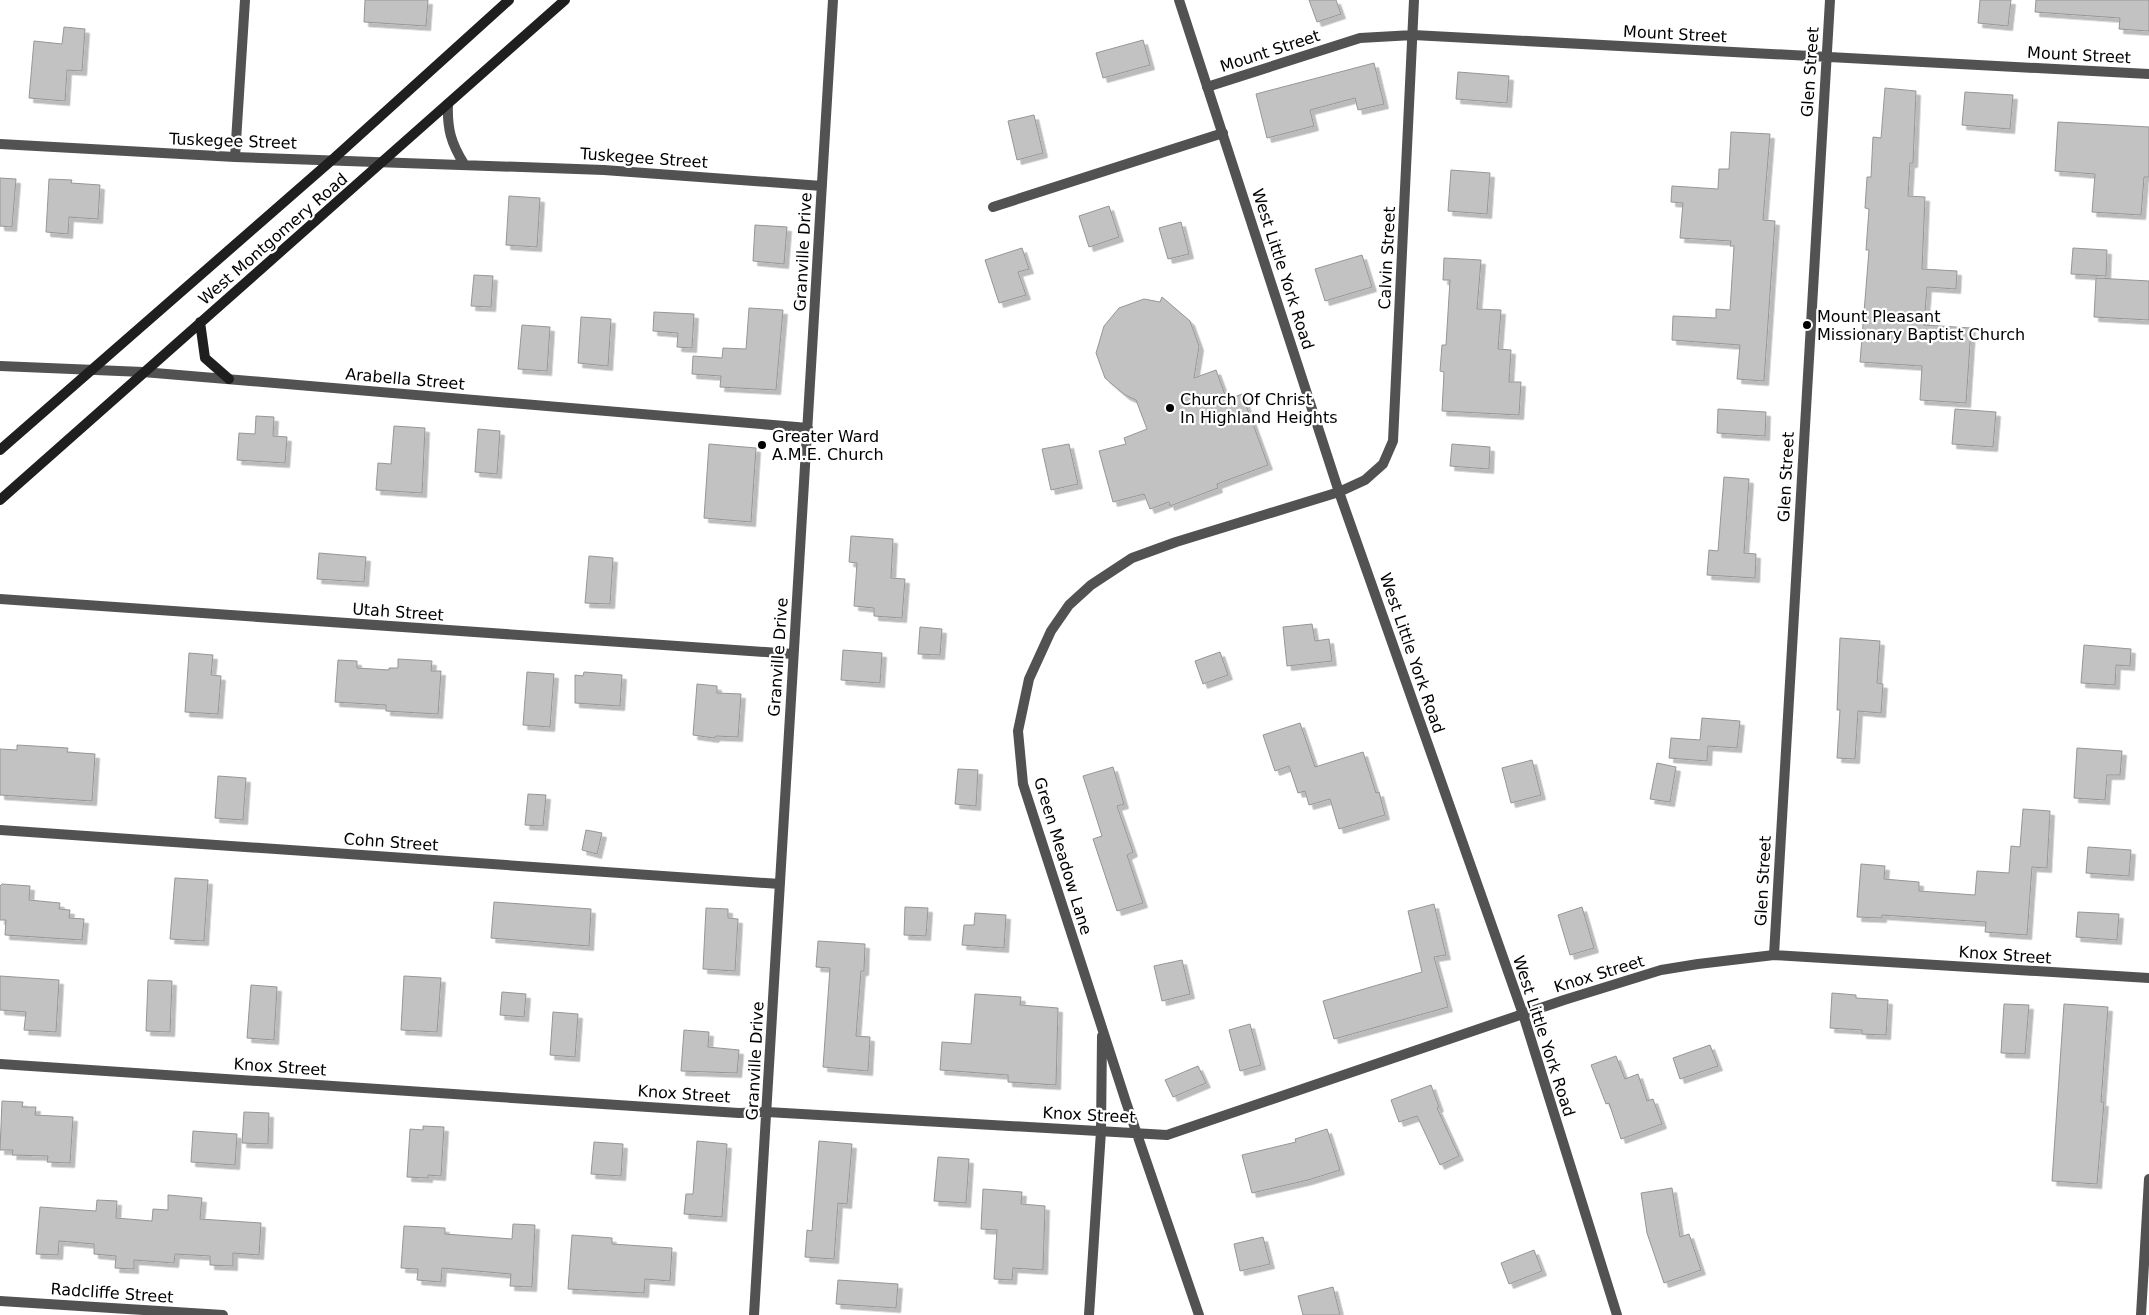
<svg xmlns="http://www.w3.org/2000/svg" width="2149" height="1315" viewBox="0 0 2149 1315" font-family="'DejaVu Sans',sans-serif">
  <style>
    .building { fill: #c2c2c2; stroke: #969696; filter: url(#shadow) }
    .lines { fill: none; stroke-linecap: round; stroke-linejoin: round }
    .minor { stroke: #525252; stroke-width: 10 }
    .tertiary { stroke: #525252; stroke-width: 10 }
    .secondary { stroke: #1f1f1f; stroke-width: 10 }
    .poi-dot { fill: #000; stroke: #fff; stroke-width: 2 }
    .labels { text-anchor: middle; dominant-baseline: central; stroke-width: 4.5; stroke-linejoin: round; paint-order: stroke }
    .street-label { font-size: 16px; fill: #000; stroke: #fff }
    .poi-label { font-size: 16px; fill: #000; stroke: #fff; text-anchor: start }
  </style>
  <defs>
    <filter id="shadow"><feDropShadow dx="4.5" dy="4.5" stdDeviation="0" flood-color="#0004"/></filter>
  </defs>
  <rect width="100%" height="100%" fill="#fff"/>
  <!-- building -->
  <path class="building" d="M 365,0 L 428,0 L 426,26 L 364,22 Z
    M 1309,0 L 1336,0 L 1341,14 L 1317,22 Z
    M 1980,0 L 2011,0 L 2008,26 L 1978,23 Z
    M 2036,0 L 2149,0 L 2149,31 L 2119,29 L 2120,18 L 2035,12 Z
    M 64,27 L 85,29 L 82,71 L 67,70 L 65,101 L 29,98 L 34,41 L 62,44 Z
    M 1143,40 L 1150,65 L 1103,78 L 1096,53 Z
    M 1374,63 L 1384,104 L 1358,110 L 1355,98 L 1310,110 L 1314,126 L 1267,138 L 1256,94 Z
    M 1458,72 L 1509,76 L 1507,103 L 1456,99 Z
    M 1885,88 L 1916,91 L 1913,163 L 1910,163 L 1908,196 L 1925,197 L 1922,269 L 1957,271 L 1956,289 L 1927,287 L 1924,325 L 1971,328 L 1966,403 L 1920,400 L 1922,366 L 1860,362 L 1869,250 L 1866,250 L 1869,209 L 1865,208 L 1867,177 L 1871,177 L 1873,137 L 1881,138 Z
    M 1965,92 L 2013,95 L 2010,129 L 1962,125 Z
    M 1034,115 L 1043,153 L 1017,160 L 1008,121 Z
    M 2058,122 L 2149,127 L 2149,177 L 2144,177 L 2141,215 L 2092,212 L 2095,174 L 2055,171 Z
    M 1731,132 L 1770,134 L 1763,220 L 1775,221 L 1764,381 L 1737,379 L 1740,345 L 1672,340 L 1673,316 L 1716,318 L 1716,309 L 1730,310 L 1734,246 L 1730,246 L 1731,241 L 1680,238 L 1683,203 L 1671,202 L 1672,186 L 1718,189 L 1719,169 L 1729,169 Z
    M 1451,170 L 1490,173 L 1487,214 L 1448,211 Z
    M 0,178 L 16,179 L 12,227 L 0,226 Z
    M 49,179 L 72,180 L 71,183 L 100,185 L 98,219 L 69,217 L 68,234 L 46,232 Z
    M 509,196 L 540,198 L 537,247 L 506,245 Z
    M 1109,206 L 1119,237 L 1089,247 L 1079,216 Z
    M 1181,222 L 1189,254 L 1168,259 L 1159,228 Z
    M 755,225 L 787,227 L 784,264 L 753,261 Z
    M 1022,248 L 1029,269 L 1018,272 L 1026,295 L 999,303 L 985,260 Z
    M 2073,248 L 2107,250 L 2106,276 L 2071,274 Z
    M 1362,255 L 1372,287 L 1325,301 L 1315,269 Z
    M 1444,258 L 1481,260 L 1477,309 L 1501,310 L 1498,349 L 1511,350 L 1509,382 L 1521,382 L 1519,415 L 1442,411 L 1444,372 L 1440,371 L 1442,345 L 1446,345 L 1450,280 L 1443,280 Z
    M 474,275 L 493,276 L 491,307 L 471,306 Z
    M 2096,278 L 2149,281 L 2149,320 L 2094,317 Z
    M 1162,297 L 1190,321 L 1199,346 L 1194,378 L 1216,370 L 1227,400 L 1242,394 L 1268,465 L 1217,484 L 1218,488 L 1170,506 L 1169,502 L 1150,509 L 1144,494 L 1113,502 L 1099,451 L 1126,444 L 1124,438 L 1147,429 L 1136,400 L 1125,395 L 1105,378 L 1096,353 L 1104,326 L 1119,308 L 1144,299 L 1160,302 Z
    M 749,308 L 783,310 L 776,390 L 720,387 L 721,376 L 692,374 L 693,356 L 722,358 L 723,348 L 746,349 Z
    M 654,312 L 694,314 L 692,348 L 677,347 L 678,333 L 653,331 Z
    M 581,317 L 611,319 L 608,366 L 578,363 Z
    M 522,325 L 550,327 L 547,371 L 518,369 Z
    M 1718,409 L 1766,412 L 1765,436 L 1717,433 Z
    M 1955,409 L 1996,412 L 1993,447 L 1952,444 Z
    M 256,416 L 274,417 L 273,436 L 287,437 L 285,463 L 237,460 L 239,433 L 255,434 Z
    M 394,426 L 425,428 L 422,493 L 376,490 L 378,463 L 391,464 Z
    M 478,429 L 500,431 L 497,474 L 475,472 Z
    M 709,444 L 756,448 L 751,522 L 704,518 Z
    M 1069,444 L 1078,484 L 1051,490 L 1042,449 Z
    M 1452,444 L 1490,447 L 1489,469 L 1450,466 Z
    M 1724,477 L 1749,479 L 1744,553 L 1756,554 L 1755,578 L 1707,575 L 1709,550 L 1718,551 Z
    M 851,536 L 893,539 L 891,578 L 905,579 L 902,618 L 874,616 L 874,608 L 854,606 L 857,563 L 849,562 Z
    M 319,553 L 366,557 L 364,582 L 317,579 Z
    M 589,556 L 613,558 L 610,604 L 585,603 Z
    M 1312,624 L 1315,641 L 1329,639 L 1332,661 L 1287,666 L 1283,627 Z
    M 920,627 L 942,629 L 940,655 L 918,654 Z
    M 1840,638 L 1880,641 L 1877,683 L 1883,684 L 1881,713 L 1858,711 L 1855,759 L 1837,758 L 1840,710 L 1837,710 Z
    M 2084,645 L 2131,649 L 2130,666 L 2116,665 L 2115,685 L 2081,683 Z
    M 843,650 L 882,653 L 880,683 L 841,680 Z
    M 1220,652 L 1228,675 L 1203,684 L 1195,661 Z
    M 189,653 L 213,655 L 211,675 L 221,676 L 218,714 L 185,712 Z
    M 398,659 L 432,661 L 431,671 L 441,671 L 438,714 L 386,711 L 386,705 L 335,702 L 338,660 L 357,661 L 357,668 L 389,670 L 389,668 L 398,668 Z
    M 527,672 L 554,674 L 550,727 L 523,725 Z
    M 584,672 L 622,675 L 620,706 L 575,703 L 575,675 L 583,676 Z
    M 697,684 L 717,686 L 717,693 L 741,694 L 738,737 L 716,736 L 714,738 L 693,735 Z
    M 1702,718 L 1740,721 L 1737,748 L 1708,746 L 1707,761 L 1669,758 L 1671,738 L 1700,740 Z
    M 1300,723 L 1315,767 L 1363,752 L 1376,793 L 1379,792 L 1385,815 L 1339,829 L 1330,799 L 1309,805 L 1305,791 L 1298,793 L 1289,766 L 1275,771 L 1263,735 Z
    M 17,745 L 68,748 L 67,752 L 95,754 L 92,801 L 0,795 L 0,749 L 17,750 Z
    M 2077,748 L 2122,751 L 2120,775 L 2107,775 L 2105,800 L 2074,798 Z
    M 1532,760 L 1541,795 L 1511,803 L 1502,768 Z
    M 1657,763 L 1676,767 L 1670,802 L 1650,799 Z
    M 1113,767 L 1124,804 L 1117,806 L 1133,852 L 1127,855 L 1143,903 L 1117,911 L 1093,839 L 1102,836 L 1083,776 Z
    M 958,769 L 978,770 L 976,806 L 955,804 Z
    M 218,776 L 246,778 L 243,820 L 215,818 Z
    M 528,794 L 546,795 L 543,826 L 525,825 Z
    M 2023,809 L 2050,811 L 2047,868 L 2032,867 L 2027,935 L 1985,932 L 1986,922 L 1882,915 L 1882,918 L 1857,917 L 1861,864 L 1885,866 L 1884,879 L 1919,882 L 1919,891 L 1975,895 L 1977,871 L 2009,873 L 2011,846 L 2020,847 Z
    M 586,830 L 602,833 L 597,854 L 582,850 Z
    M 2088,847 L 2131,850 L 2129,876 L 2086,873 Z
    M 175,878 L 208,880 L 204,941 L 170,939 Z
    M 2,884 L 30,886 L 29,900 L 60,903 L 59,909 L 70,910 L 69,918 L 84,919 L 82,940 L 5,935 L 6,920 L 0,920 L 0,886 Z
    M 494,902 L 591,909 L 589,946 L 491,938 Z
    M 1434,904 L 1446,955 L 1434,957 L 1448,1007 L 1334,1039 L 1323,1001 L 1422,972 L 1408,911 Z
    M 905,907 L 928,908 L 926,936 L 904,935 Z
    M 1582,907 L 1594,948 L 1570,955 L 1558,915 Z
    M 706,908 L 728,909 L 728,918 L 738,919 L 735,971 L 703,969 Z
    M 2078,912 L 2119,914 L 2117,940 L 2076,937 Z
    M 975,913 L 1006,915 L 1004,948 L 962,945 L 964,925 L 974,925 Z
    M 818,941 L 865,944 L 864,971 L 861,971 L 856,1036 L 870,1037 L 868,1071 L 823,1067 L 830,968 L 816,967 Z
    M 1182,960 L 1190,994 L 1162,1001 L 1154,966 Z
    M 0,976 L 59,980 L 56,1032 L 24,1030 L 26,1012 L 0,1010 Z
    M 404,976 L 441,978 L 437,1032 L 401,1030 Z
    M 148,980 L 172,981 L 170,1032 L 146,1031 Z
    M 251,985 L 277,987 L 274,1040 L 247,1038 Z
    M 502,992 L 526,994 L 524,1017 L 500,1015 Z
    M 1832,993 L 1856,995 L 1856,998 L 1888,1000 L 1886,1035 L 1862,1034 L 1862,1030 L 1830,1028 Z
    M 975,994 L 1021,997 L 1020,1005 L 1058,1008 L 1056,1085 L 1008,1082 L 1008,1075 L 940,1070 L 942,1042 L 971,1044 Z
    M 2004,1004 L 2029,1005 L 2025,1054 L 2001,1053 Z
    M 2064,1004 L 2108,1007 L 2101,1102 L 2104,1102 L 2097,1184 L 2052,1181 Z
    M 553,1012 L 578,1014 L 575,1057 L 550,1055 Z
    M 1250,1024 L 1261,1065 L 1240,1071 L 1229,1030 Z
    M 684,1030 L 709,1032 L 708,1047 L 739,1050 L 737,1073 L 681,1071 Z
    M 1710,1045 L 1718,1066 L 1680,1079 L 1673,1058 Z
    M 1616,1056 L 1625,1079 L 1638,1074 L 1647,1101 L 1653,1099 L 1662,1124 L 1621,1139 L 1609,1103 L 1606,1104 L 1591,1065 Z
    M 1198,1066 L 1206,1083 L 1173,1097 L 1165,1080 Z
    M 1431,1085 L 1439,1107 L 1437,1108 L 1459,1156 L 1440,1165 L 1417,1116 L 1399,1122 L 1391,1100 Z
    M 2,1101 L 23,1102 L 22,1107 L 36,1107 L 35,1115 L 73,1117 L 70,1163 L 47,1162 L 48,1156 L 12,1155 L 13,1150 L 0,1150 Z
    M 244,1112 L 269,1113 L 268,1144 L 242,1143 Z
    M 423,1126 L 444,1127 L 441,1176 L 428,1175 L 428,1178 L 407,1177 L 410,1129 L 423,1130 Z
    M 1327,1129 L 1340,1170 L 1308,1180 L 1252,1193 L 1242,1155 L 1296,1142 L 1295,1139 Z
    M 193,1131 L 237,1134 L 235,1165 L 191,1162 Z
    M 697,1141 L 727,1144 L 722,1217 L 684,1214 L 686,1194 L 693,1194 Z
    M 819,1141 L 852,1144 L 847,1204 L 838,1203 L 834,1259 L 805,1257 L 807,1230 L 812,1231 Z
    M 594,1142 L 623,1144 L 621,1176 L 591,1174 Z
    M 938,1157 L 969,1159 L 966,1203 L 934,1201 Z
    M 1672,1188 L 1680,1237 L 1689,1234 L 1701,1270 L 1664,1283 L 1647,1233 L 1641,1193 Z
    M 983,1189 L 1022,1192 L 1021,1204 L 1045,1206 L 1043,1270 L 1013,1268 L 1012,1280 L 994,1279 L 997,1230 L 981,1229 Z
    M 168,1195 L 202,1198 L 200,1219 L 261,1223 L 259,1255 L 233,1253 L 233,1266 L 210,1265 L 210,1256 L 175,1254 L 174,1263 L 134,1260 L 134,1269 L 115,1268 L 116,1256 L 94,1254 L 94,1244 L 59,1241 L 58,1255 L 36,1254 L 40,1207 L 96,1211 L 97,1200 L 117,1201 L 116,1218 L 152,1221 L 153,1209 L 168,1210 Z
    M 513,1224 L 535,1225 L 532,1287 L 510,1286 L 511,1274 L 442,1268 L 441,1282 L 417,1280 L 418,1269 L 401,1268 L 404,1226 L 445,1228 L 445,1234 L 512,1239 Z
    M 572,1235 L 612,1238 L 612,1244 L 672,1248 L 670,1281 L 645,1279 L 644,1293 L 568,1289 Z
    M 1263,1237 L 1270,1264 L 1240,1271 L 1234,1244 Z
    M 1534,1250 L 1542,1271 L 1509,1284 L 1501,1263 Z
    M 838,1280 L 898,1284 L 896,1308 L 836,1304 Z
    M 1333,1287 L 1340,1315 L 1303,1315 L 1298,1296 Z"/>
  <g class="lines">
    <!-- minor -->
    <path class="minor" d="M 1207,87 L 1360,38 L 1413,35 L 2149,74
      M 448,104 C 447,129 451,143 464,164
      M 0,144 L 235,157 L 604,170 L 822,186
      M 235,157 L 245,0
      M 993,207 L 1223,133
      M 0,366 L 143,372 L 808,428
      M 0,599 L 793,654
      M 0,830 L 780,884
      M 1774,955 L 1830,0
      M 0,1064 L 739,1113 L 767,1112 L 1167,1135 L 1564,1000 L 1661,970 L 1698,964 L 1774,955 L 2149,978
      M 0,1301 L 223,1315
      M 754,1315 L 833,0
      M 1089,1315 L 1101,1131 L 1102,1036
      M 1199,1315 L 1126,1102 L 1023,784 L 1018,731 L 1029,679 L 1051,631 L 1069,605 L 1091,585 L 1132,558 L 1176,542 L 1339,492 L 1365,480 L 1383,464 L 1393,441 L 1414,0"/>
    <!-- tertiary -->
    <path class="tertiary" d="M 1179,0 L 1339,492 L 1523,1014 L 1617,1315
      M 2141,1315 L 2149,1179"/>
    <!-- secondary -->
    <path class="secondary" d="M 200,322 L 205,358 L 229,379
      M 0,450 L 332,160 L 509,0
      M 0,500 L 565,0"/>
  </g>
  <!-- markers -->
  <g class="poi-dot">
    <circle cx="1807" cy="325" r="5"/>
    <circle cx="1170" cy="408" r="5"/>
    <circle cx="762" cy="445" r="5"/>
  </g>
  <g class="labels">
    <!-- street labels -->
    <g class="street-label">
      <text transform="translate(1675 34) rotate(3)">Mount Street</text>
      <text transform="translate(1270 51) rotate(-18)">Mount Street</text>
      <text transform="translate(2079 55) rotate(3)">Mount Street</text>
      <text transform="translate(1810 72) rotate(-86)">Glen Street</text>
      <text transform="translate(233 141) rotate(2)">Tuskegee Street</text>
      <text transform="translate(644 158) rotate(4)">Tuskegee Street</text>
      <text transform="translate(273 239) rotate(-41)">West Montgomery Road</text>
      <text transform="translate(803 252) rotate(-87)">Granville Drive</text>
      <text transform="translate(1387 258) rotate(-87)">Calvin Street</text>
      <text transform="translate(1283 269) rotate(72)">West Little York Road</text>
      <text transform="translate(405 379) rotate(5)">Arabella Street</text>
      <text transform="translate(1786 477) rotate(-87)">Glen Street</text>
      <text transform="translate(398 612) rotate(4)">Utah Street</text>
      <text transform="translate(1412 653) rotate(71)">West Little York Road</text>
      <text transform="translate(778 657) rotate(-86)">Granville Drive</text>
      <text transform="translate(391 842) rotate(4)">Cohn Street</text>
      <text transform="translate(1063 856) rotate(73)">Green Meadow Lane</text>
      <text transform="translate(1763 881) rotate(-87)">Glen Street</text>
      <text transform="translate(2005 955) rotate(4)">Knox Street</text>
      <text transform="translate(1599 974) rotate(-17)">Knox Street</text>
      <text transform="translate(1544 1036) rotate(72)">West Little York Road</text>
      <text transform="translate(755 1061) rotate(-87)">Granville Drive</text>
      <text transform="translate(280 1067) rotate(4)">Knox Street</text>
      <text transform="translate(684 1094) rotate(4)">Knox Street</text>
      <text transform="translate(1089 1115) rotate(3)">Knox Street</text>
      <text transform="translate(112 1293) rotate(4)">Radcliffe Street</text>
    </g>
    <!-- poi labels -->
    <g class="poi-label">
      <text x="1817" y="316">Mount Pleasant<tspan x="1817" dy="18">Missionary Baptist Church</tspan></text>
      <text x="1180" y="399">Church Of Christ<tspan x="1180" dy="18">In Highland Heights</tspan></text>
      <text x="772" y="436">Greater Ward<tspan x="772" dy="18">A.M.E. Church</tspan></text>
    </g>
  </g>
</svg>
